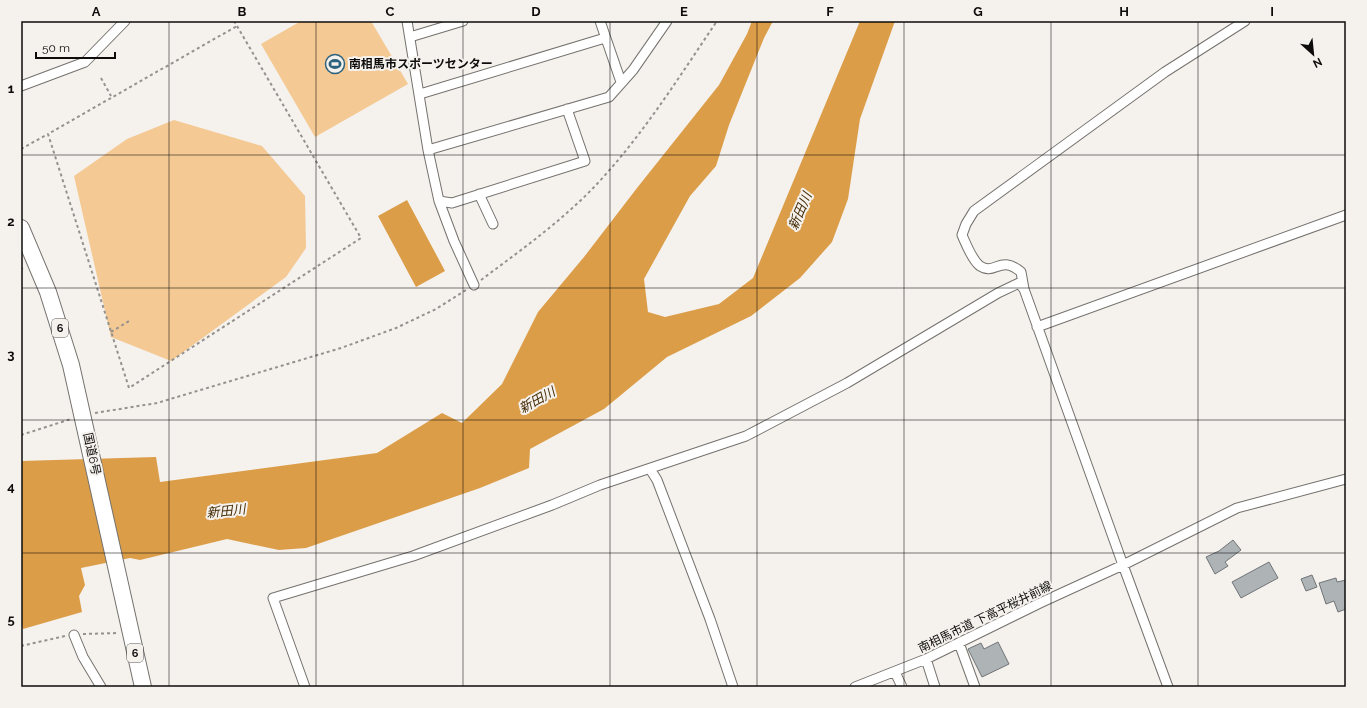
<svg xmlns="http://www.w3.org/2000/svg" width="1367" height="708" viewBox="0 0 1367 708" font-family="Raleway,'Noto Sans JP',sans-serif">
  <style>
    .green { fill: #f4c993 }
    .water { fill: #db9d47 }
    .building { fill: #aeb3b6; stroke: #707477 }
    .lines { fill: none; stroke-linecap: round; stroke-linejoin: round }
    .street-casing { stroke: #75726e; stroke-width: 11 }
    .highway-casing { stroke: #75726e; stroke-width: 18 }
    .path { stroke: #94918e; stroke-width: 2; stroke-dasharray: 3 3; stroke-linecap: butt }
    .street { stroke: #fff; stroke-width: 9 }
    .highway { stroke: #fff; stroke-width: 16 }
    .grid { fill: none; stroke: #0d0c0b; stroke-width: 1; stroke-opacity: 0.55 }
    .labels { text-anchor: middle; dominant-baseline: central; stroke-width: 4; stroke-linejoin: round; paint-order: stroke }
    .shield { fill: #f5f1ed; stroke: #53514f; stroke-width: 1 }
    .shield-label { font-size: 11px; font-weight: bold; fill: #0d0c0b }
    .poi-label { font-size: 12px; font-weight: bold; fill: #0d0c0b; stroke: #f5f1ed; text-anchor: start }
    .street-label { font-size: 12px; fill: #0d0c0b; stroke: #f5f1ed }
    .water-label { font-size: 13px; font-style: italic; fill: #452c06; stroke: #f5f1ed }
    .neatline { fill: none; stroke: #0d0c0b; stroke-width: 1.5 }
    .grid-label { font-size: 13px; text-anchor: middle; font-weight: bold; fill: #0d0c0b }
  </style>
  <rect width="100%" height="100%" fill="#f5f1ed"/>
  <!-- green -->
  <path class="green" d="M 301,21 L 371,21 L 408,84 L 315,137 L 261,44 Z
    M 174,120 L 262,146 L 305,196 L 306,248 L 286,277 L 171,361 L 111,337 L 74,176 L 127,139 Z"/>
  <!-- water -->
  <path class="water" d="M 752,21 L 773,21 L 764,38 L 729,125 L 716,166 L 690,196 L 644,279 L 648,312 L 665,317 L 719,304 L 753,278 L 860,21 L 895,21 L 860,119 L 848,199 L 832,242 L 800,278 L 751,316 L 667,357 L 604,409 L 530,449 L 529,468 L 480,488 L 306,548 L 279,550 L 227,539 L 140,560 L 130,558 L 81,568 L 85,585 L 79,596 L 82,612 L 23,629 L 21,620 L 21,461 L 156,457 L 160,482 L 377,453 L 442,413 L 462,423 L 502,384 L 538,312 L 584,257 L 637,188 L 719,85 L 747,34 Z
    M 407,200 L 445,271 L 416,287 L 378,216 Z"/>
  <!-- building -->
  <path class="building" d="M 1233,540 L 1241,550 L 1225,562 L 1228,566 L 1215,574 L 1206,557 L 1219,551 Z
    M 1269,562 L 1278,578 L 1241,598 L 1232,582 Z
    M 1312,575 L 1317,587 L 1306,591 L 1301,579 Z
    M 1336,578 L 1337,582 L 1346,580 L 1346,609 L 1338,612 L 1334,601 L 1326,604 L 1319,583 Z
    M 998,642 L 1009,664 L 982,677 L 968,649 L 981,643 L 984,649 Z"/>
  <g class="lines">
    <!-- street casing -->
    <g class="street-casing">
      <path id="street" d="M 407,21 L 428,150 L 439,201 L 454,241 L 474,285
        M 600,21 L 621,82
        M 410,37 L 463,21
        M 21,86 L 85,62 L 125,21
        M 420,94 L 605,38
        M 428,150 L 609,97 L 633,70 L 667,21
        M 479,194 L 493,224
        M 439,201 L 452,203 L 585,161 L 567,109
        M 1024,289 L 1021,272 C 1000,254 995,276 980,266 C 972,260 966,244 962,235 L 966,224 L 974,211 L 1165,72 L 1245,21
        M 1037,327 L 1346,215
        M 650,469 L 657,480 L 710,619 L 733,687
        M 74,635 L 83,657 L 101,687
        M 959,643 L 975,687
        M 926,659 L 935,687
        M 895,672 L 902,687
        M 305,687 L 273,598 L 413,556 L 552,505 L 600,485 L 746,436 L 847,383 L 998,293 L 1019,283 L 1024,289 L 1123,565 L 1040,603 L 926,659 L 855,687
        M 1168,687 L 1123,565 L 1237,508 L 1346,479"/>
    </g>
    <!-- highway casing -->
    <g class="highway-casing">
      <path id="highway" d="M 21,228 L 48,292 L 71,365 L 143,687"/>
    </g>
    <!-- path -->
    <path class="path" d="M 234,21 L 237,26
      M 237,26 L 361,238 L 129,388 L 48,134 Z
      M 101,78 L 111,96
      M 21,149 L 48,134
      M 21,267 L 24,272
      M 481,280 C 521,250 562,221 596,185 C 643,135 679,77 717,21
      M 111,332 L 129,321
      M 95,413 L 157,403 L 341,348 L 396,328 L 436,309 L 466,290
      M 21,435 L 71,419
      M 83,634 L 119,633
      M 21,646 L 65,636"/>
    <!-- street -->
    <use href="#street" class="street"/>
    <!-- highway -->
    <use href="#highway" class="highway"/>
  </g>
  <!-- grid -->
  <path class="grid" d="M 169,21 L 169,687M 316,21 L 316,687M 463,21 L 463,687M 610,21 L 610,687M 757,21 L 757,687M 904,21 L 904,687M 1051,21 L 1051,687M 1198,21 L 1198,687M 21,155 L 1346,155M 21,288 L 1346,288M 21,420 L 1346,420M 21,553 L 1346,553"/>
  <!-- icons -->
  <defs>
    <g id="stadium-ring" transform="scale(1)"><circle r="9.5" fill="#f5f1ed" stroke="#2d627e" stroke-width="1.5"/><path d="M0-5a6.5 5 0 1 0 0 10a6.5 5 0 1 0 0-10ZM-3.5-1.8h7v3.6h-7Z" fill="#2d627e"/></g>
  </defs>
  <g fill-rule="evenodd">
    <use href="#stadium-ring" x="335" y="64"/>
  </g>
  <g class="labels">
    <!-- shield labels -->
    <g class="shield">
      <rect x="52" y="319" width="16" height="18" rx="3"/>
      <rect x="127" y="644" width="16" height="18" rx="3"/>
    </g>
    <g class="shield-label">
      <text x="60" y="328">6</text>
      <text x="135" y="653">6</text>
    </g>
    <!-- poi labels -->
    <g class="poi-label">
      <text x="349" y="64">南相馬市スポーツセンター</text>
    </g>
    <!-- street labels -->
    <g class="street-label">
      <text transform="translate(92 454) rotate(78)">国道6号</text>
      <text transform="translate(985 617) rotate(-26)">南相馬市道 下高平桜井前線</text>
    </g>
    <!-- water labels -->
    <g class="water-label">
      <text transform="translate(800 211) rotate(-67)">新田川</text>
      <text transform="translate(537 400) rotate(-29)">新田川</text>
      <text transform="translate(226 511) rotate(-6)">新田川</text>
    </g>
  </g>
  <!-- border -->
  <rect width="1367" height="708" fill="none" stroke="#f5f1ed" stroke-width="44"/>
  <!-- north arrow -->
  <g transform="translate(1313 54) rotate(153)" stroke="#f5f1ed" stroke-width="3" paint-order="stroke">
  <path d="M0-3L7 15L0 10L-7 15Z" fill="#0d0c0b"/>
  <text y="-6" font-size="11" font-weight="bold" text-anchor="middle" fill="#0d0c0b">N</text>
  </g>
  <!-- scale -->
  <path d="M36 52v6h79v-6" fill="none" stroke="#0d0c0b" stroke-width="2"/>
  <text x="42" y="52" font-size="12" fill="#0d0c0b" stroke="#f5f1ed" stroke-width="3" paint-order="stroke">50 m</text>
  <rect x="22" y="22" width="1323" height="664" class="neatline"/>
  <g class="grid-label">
    <text x="96" y="16">A</text>
    <text x="242" y="16">B</text>
    <text x="390" y="16">C</text>
    <text x="536" y="16">D</text>
    <text x="684" y="16">E</text>
    <text x="830" y="16">F</text>
    <text x="978" y="16">G</text>
    <text x="1124" y="16">H</text>
    <text x="1272" y="16">I</text>
    <text x="11" y="93">1</text>
    <text x="11" y="226">2</text>
    <text x="11" y="359">3</text>
    <text x="11" y="491">4</text>
    <text x="11" y="624">5</text>
  </g>
</svg>
